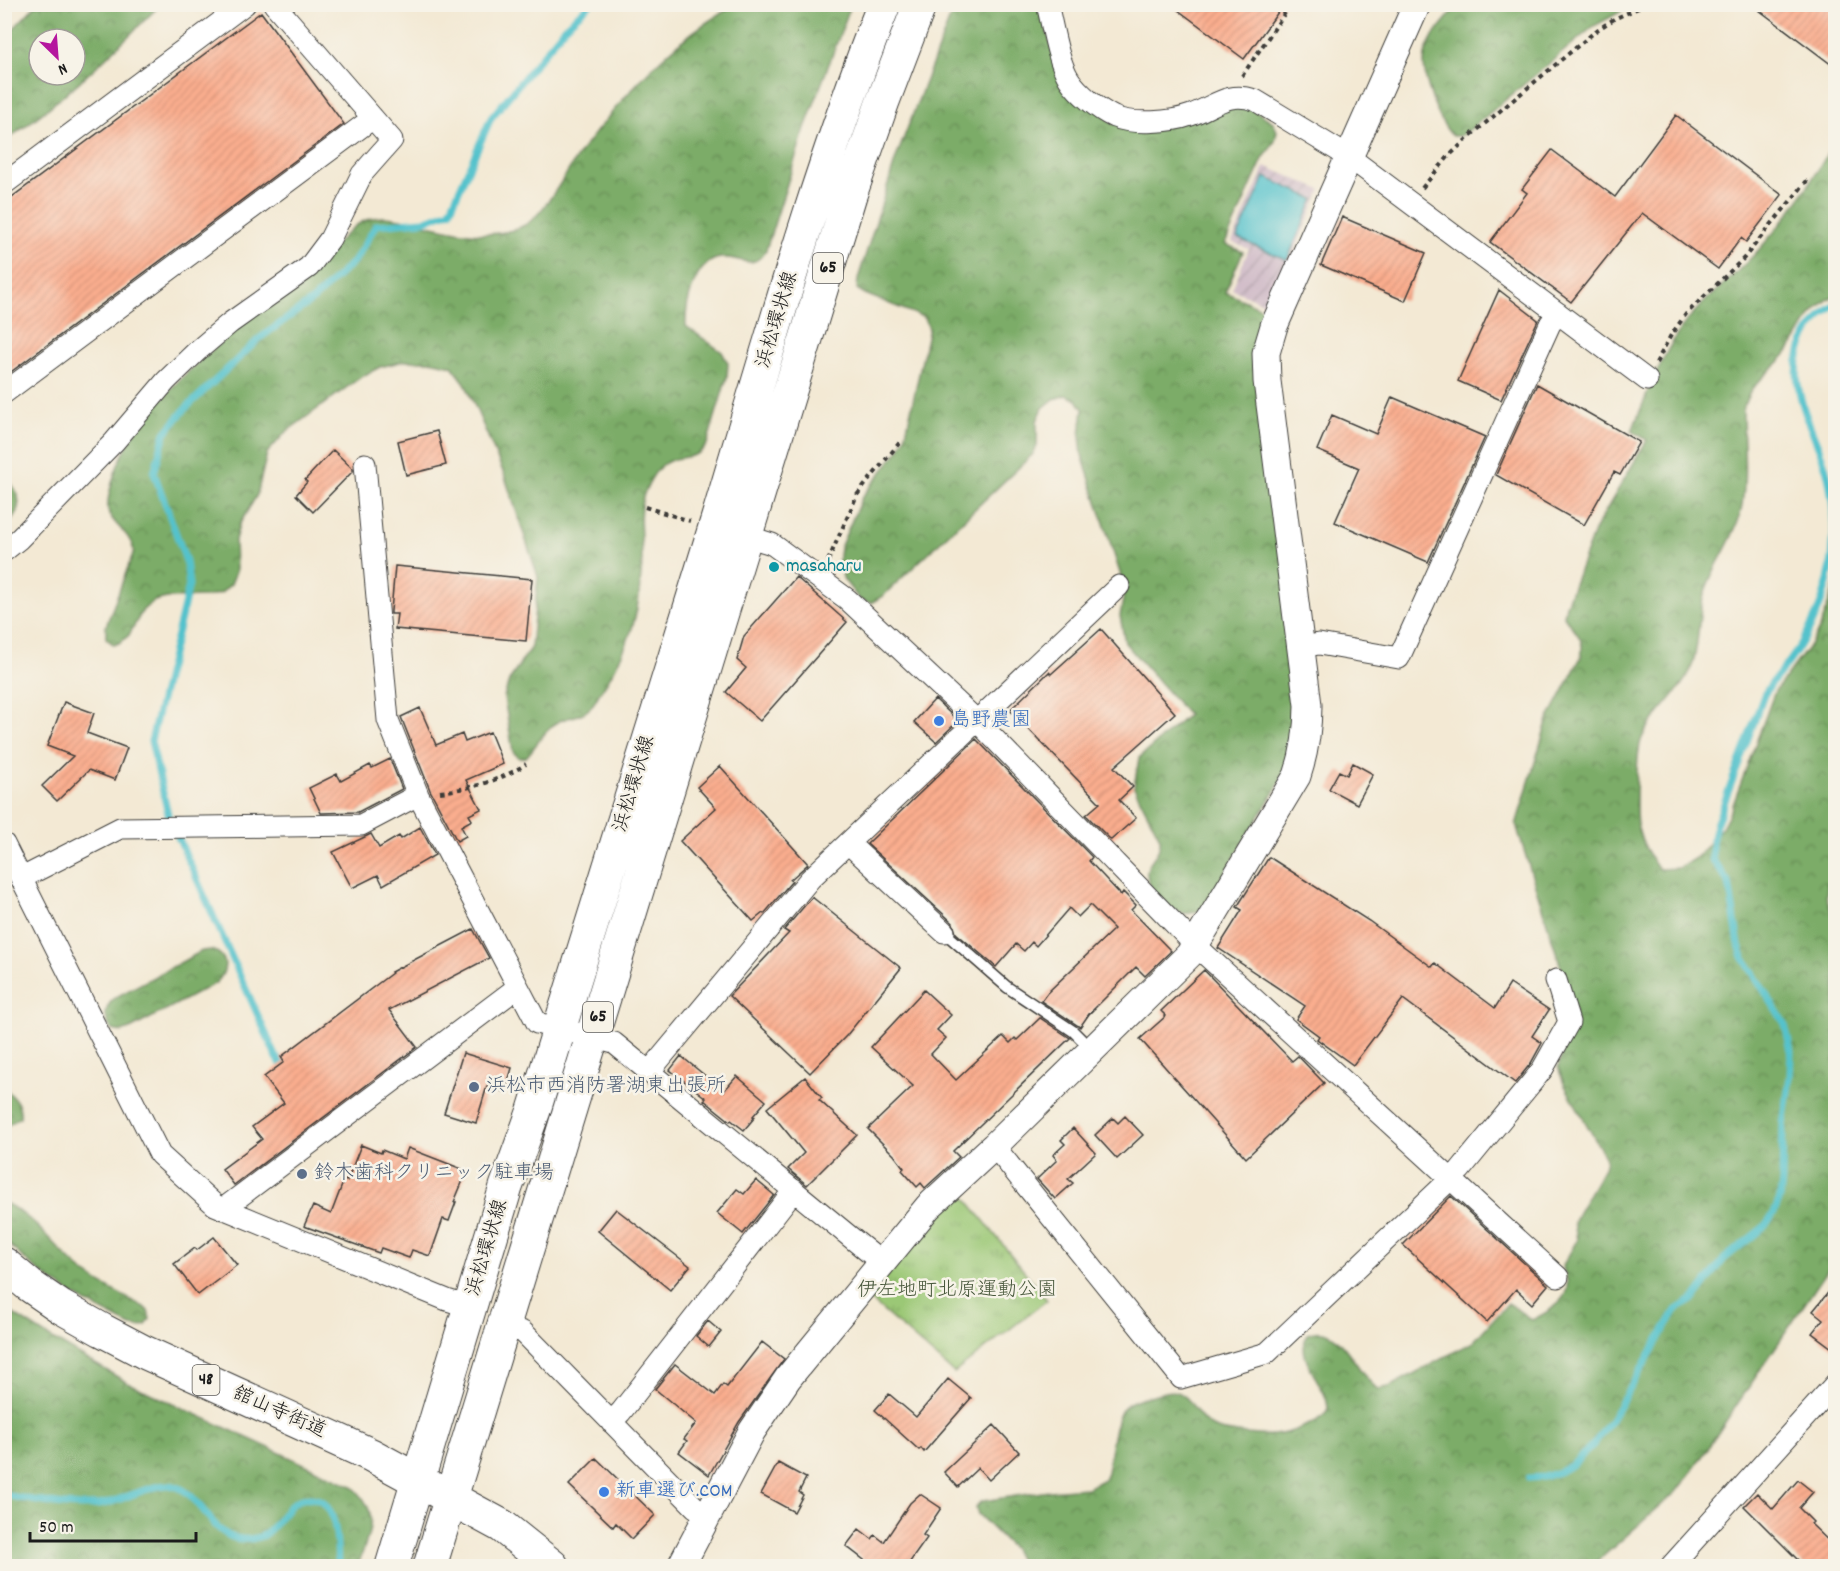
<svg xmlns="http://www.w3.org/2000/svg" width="1840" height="1571" viewBox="0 0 1840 1571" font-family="Dekko,'Klee One',sans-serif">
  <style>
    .industrial { fill: url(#industrial-furrows) }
    .forest { fill: url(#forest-crowns); stroke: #4c6442; stroke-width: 1.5; fill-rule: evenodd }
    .park { fill: url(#park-tufts); stroke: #5c7249; stroke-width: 1.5 }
    .water { fill: #55c2cc; stroke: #386f74; stroke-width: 1.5 }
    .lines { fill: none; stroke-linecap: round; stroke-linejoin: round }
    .stream { stroke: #55c2cc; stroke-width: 7 }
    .building { fill: url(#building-hatch) }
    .service-casing { stroke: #3c3b38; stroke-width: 13 }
    .minor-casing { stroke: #3c3b38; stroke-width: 23 }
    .tertiary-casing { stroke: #3c3b38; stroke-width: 29 }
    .primary-casing { stroke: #3c3b38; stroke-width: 35 }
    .path { stroke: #3c3b38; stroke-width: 4; stroke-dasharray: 4.5 4.5; stroke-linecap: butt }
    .service { stroke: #fff; stroke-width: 10 }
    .minor { stroke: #fff; stroke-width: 21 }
    .tertiary { stroke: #fff; stroke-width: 27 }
    .primary { stroke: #fff; stroke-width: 33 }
    .culture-dot { fill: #0f9aa8; stroke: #f7f3e8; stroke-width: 2 }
    .shop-dot { fill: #3f7fe0; stroke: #f7f3e8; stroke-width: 2 }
    .service-dot { fill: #5c6f8a; stroke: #f7f3e8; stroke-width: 2 }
    .labels { text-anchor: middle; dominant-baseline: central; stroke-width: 5; stroke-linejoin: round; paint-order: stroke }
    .shield { fill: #f7f3e8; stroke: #5e5c59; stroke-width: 1.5 }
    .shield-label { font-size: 18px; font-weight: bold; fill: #1c1c1c }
    .street-label { font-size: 20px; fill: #1c1c1c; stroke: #f7f3e8 }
    .culture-label { font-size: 20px; fill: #0d838f; stroke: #f7f3e8; text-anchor: start }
    .shop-label { font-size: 20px; fill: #366cbe; stroke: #f7f3e8; text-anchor: start }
    .service-label { font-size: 20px; fill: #4e5e75; stroke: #f7f3e8; text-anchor: start }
    .park-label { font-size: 20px; fill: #48583c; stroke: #f7f3e8 }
  </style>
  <defs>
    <pattern id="industrial-furrows" width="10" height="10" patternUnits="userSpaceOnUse" patternTransform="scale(1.5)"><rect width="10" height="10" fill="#d1bdc9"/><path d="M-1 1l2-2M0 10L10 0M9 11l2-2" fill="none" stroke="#b3a2ac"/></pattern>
    <pattern id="forest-crowns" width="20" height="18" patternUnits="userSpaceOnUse" patternTransform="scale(1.5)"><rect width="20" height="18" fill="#7cac67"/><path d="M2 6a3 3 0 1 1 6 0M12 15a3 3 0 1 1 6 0" fill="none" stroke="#658b54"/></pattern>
    <pattern id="park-tufts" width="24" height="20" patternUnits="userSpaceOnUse" patternTransform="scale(1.5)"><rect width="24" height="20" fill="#9bc876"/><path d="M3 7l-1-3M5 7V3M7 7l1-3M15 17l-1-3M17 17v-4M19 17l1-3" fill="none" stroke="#85ab66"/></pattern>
    <pattern id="building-hatch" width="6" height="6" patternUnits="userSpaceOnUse" patternTransform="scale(1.5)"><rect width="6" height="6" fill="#faad8e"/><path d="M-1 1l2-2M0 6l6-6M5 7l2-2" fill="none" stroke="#d6947a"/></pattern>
  </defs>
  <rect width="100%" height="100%" fill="#f7f3e8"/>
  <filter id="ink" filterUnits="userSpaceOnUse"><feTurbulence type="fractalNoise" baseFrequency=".0167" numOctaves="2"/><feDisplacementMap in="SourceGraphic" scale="12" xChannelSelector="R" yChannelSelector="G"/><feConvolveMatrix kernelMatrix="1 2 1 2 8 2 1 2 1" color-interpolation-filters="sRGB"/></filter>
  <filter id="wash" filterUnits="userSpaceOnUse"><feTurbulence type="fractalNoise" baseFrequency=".008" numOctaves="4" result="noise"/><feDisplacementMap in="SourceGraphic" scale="24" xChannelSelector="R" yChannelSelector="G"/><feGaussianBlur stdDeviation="1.35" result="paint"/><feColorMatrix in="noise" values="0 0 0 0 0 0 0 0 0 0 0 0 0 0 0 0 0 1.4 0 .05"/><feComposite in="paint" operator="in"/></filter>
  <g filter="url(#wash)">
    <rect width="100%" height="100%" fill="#f3e9d4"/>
    <!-- industrial -->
    <path class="industrial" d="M 1265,166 L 1321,190 L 1270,306 L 1232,289 L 1249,249 L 1232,242 Z"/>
    <!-- forest -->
    <path class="forest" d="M 36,5 L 160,5 C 112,53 61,102 5,141 L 5,37 ZM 39,39 L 75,39 L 75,75 L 39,75 Z
      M 736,5 L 851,5 L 805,128 L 766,250 C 753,273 739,255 720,258 C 694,262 685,306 686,326 L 722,352 L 728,363 L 727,377 L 707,444 C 694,464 680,452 664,464 C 655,470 648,484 644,494 C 637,513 642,537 642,558 C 642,567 641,576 640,585 C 638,624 621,663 599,694 C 596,699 593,706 589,709 C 580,718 566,716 556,723 C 542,732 537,746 526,757 L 519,758 L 513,752 L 504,697 L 509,681 L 531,647 L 538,577 L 504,474 L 465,383 L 452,366 L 430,361 L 404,361 L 380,367 L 361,377 L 286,432 L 267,453 L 257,495 L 239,525 L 235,540 L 236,571 L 231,584 L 221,593 L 206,597 L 167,598 L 154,601 L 143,610 L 129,635 L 121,642 L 114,645 L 106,638 L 106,626 L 134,551 C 130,531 112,526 108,510 C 107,503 109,494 111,487 C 126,419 196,364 247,320 C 277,295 307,269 337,243 C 347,233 356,223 369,219 C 383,215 397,218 410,221 C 447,228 489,244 525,225 C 544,215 568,169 582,150 C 625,94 673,37 736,5 Z
      M 955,5 L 1040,5 L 1057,68 L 1113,124 L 1243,103 L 1273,122 L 1277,131 L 1275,141 L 1263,159 L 1225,244 L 1243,252 L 1225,292 L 1268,311 L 1297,706 L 1297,728 L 1286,772 L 1207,903 C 1204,905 1200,910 1196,912 C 1177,920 1146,892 1147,872 C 1148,858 1162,855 1160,838 L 1134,787 L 1139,758 L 1188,715 L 1125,643 L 1120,616 L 1124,594 L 1120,573 L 1082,455 L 1080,436 L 1083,409 L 1077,400 L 1066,395 L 1054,399 L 1043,408 L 1037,421 L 1037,446 L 1033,454 L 883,596 L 871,603 L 860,600 L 844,580 L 838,564 L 840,548 L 862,497 L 899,450 L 905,438 L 929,328 L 923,317 L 865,294 L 857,289 L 858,279 L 896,158 Z
      M 1458,5 L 1458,4 L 1633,5 L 1594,26 L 1467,132 L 1460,136 L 1453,136 C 1439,124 1420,74 1425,55 C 1429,36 1447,19 1458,5 Z
      M 1835,140 L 1835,295 C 1807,311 1805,329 1788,352 C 1772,372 1748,384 1743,410 C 1743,444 1748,482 1740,515 C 1732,544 1712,567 1704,595 C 1697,619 1700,647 1690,671 C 1678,696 1654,713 1642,738 C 1636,751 1635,810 1637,825 C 1641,842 1649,856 1659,869 L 1679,868 L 1697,857 L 1722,827 L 1731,810 L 1775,691 L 1808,648 L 1820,628 L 1835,585 L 1836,838 L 1826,896 L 1836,924 L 1835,1259 L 1695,1467 L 1676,1492 L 1592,1566 L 1022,1566 L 1013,1549 L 978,1514 L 976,1508 L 978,1504 L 983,1501 L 1049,1491 L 1087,1488 L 1104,1479 L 1107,1472 C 1110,1457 1114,1416 1125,1406 C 1132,1400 1142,1398 1150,1396 C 1158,1394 1169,1389 1177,1392 C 1193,1397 1197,1420 1212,1427 C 1220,1431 1230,1432 1238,1433 C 1265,1436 1280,1438 1305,1426 C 1314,1422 1321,1420 1328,1412 C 1329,1383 1294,1364 1307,1334 C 1342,1319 1354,1373 1378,1389 L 1389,1387 L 1473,1342 L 1508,1303 L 1532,1320 C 1555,1309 1578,1294 1562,1267 L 1577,1240 L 1574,1222 L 1577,1214 L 1604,1168 L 1606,1159 L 1564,1084 L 1558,1067 L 1575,1012 L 1516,825 L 1547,722 L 1581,657 C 1586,637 1574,632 1564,616 L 1566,605 L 1595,529 L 1647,440 L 1632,431 C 1646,396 1660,359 1682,327 C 1699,303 1726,284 1747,262 C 1782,227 1812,183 1835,140 Z
      M 5,478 C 24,495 23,510 5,527 Z
      M 211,950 C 229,955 228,971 216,983 L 132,1028 L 122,1032 L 112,1030 C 103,1018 104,1009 114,998 L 202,951 Z
      M 5,1088 C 13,1097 22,1104 20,1117 L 5,1127 Z
      M 5,1203 C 36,1218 53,1246 79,1268 C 98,1284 122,1295 144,1307 L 148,1311 L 150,1319 L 146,1325 L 139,1327 L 131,1326 C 85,1303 39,1278 5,1240 Z
      M 4,1308 L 44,1334 L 128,1383 L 352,1486 C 383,1514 368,1533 358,1566 L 5,1566 Z"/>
    <!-- park -->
    <path class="park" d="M 961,1192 L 1047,1300 L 954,1373 L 868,1298 L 936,1215 Z"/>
    <!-- water -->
    <path class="water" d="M 1265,177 L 1314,199 L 1287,260 L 1237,238 Z"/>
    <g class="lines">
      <!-- stream -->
      <path class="stream" d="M 169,818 L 151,741 L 189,585 L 186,561 L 154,473 L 165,433 L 186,408 L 260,338 L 314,299 L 355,260 L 376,225 L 424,221 L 450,211 L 491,118 L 568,24 L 590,4
        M 178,837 L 276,1056 L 285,1070
        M 1529,1478 L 1544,1477 L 1559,1472 L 1572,1465 L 1594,1444 L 1611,1420 L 1676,1310 L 1695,1298 L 1724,1259 L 1764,1227 L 1774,1213 L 1780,1198 L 1782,1181 L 1783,1125 L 1790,1077 L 1791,1051 L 1785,1024 L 1743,957 L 1739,945 L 1729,883 L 1712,859 L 1712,842 L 1716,825 L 1764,695 C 1771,683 1780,673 1789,662 C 1811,632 1827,596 1832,558 C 1835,530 1834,500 1827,472 C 1814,425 1778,378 1810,330 C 1817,320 1825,311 1836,305
        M 4,1495 C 35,1500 68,1509 99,1505 C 120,1502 151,1484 169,1485 C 199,1488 207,1530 235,1538 C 243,1540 254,1539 262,1536 C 274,1529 280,1516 290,1506 C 296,1500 302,1498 310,1498 C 339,1498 337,1547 338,1566"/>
    </g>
    <g id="blocks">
      <!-- building -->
      <path class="building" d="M 1170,4 L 1284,4 L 1244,59 Z
        M 1751,4 L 1836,4 L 1836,68 Z
        M 261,12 L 344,124 L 4,377 L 4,203 Z
        M 1676,115 L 1782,195 L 1746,242 L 1741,238 L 1718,269 L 1642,213 L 1571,302 L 1490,242 L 1527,193 L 1522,189 L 1552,150 L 1615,197 Z
        M 1342,217 L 1426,253 L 1405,301 L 1321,265 Z
        M 1499,290 L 1538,320 L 1501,400 L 1458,381 Z
        M 1537,384 L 1639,442 L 1620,475 L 1614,472 L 1584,525 L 1496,475 Z
        M 1392,397 L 1485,437 L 1428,562 L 1335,522 L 1359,468 L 1317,450 L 1332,415 L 1376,434 Z
        M 437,431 L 446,465 L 406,475 L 398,441 Z
        M 333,450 L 353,469 L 353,471 L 313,512 L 296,495 L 307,482 L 305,480 Z
        M 395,566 L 532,579 L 526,641 L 395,629 L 397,614 L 391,614 L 391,611 Z
        M 796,577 L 847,622 L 760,721 L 726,692 L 746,668 L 737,660 L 744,636 Z
        M 1101,629 L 1175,713 L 1114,767 L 1133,787 L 1119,800 L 1136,818 L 1111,840 L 1086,815 L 1100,803 L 1010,710 L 1049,672 L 1051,674 Z
        M 935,699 L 958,721 L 936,742 L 914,722 Z
        M 64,702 L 94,713 L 87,733 L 127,748 L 115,780 L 89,770 L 57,801 L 42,786 L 73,756 L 47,746 Z
        M 420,708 L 436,745 L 462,734 L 465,742 L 490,732 L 503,764 L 466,780 L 481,809 L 469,815 L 472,820 L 461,826 L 466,836 L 457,841 L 430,790 L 401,717 Z
        M 976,739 L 1092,857 L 1089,861 L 1121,895 L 1123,892 L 1136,905 L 1131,910 L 1171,951 L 1145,976 L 1136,967 L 1089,1014 L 1080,1027 L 1041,1001 L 1047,993 L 1114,929 L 1090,905 L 1078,917 L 1069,908 L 1036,946 L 1032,942 L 1024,951 L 1016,944 L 996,967 L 956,933 L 953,923 L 867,844 Z
        M 390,759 L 402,789 L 358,812 L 321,813 L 309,788 L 337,774 L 341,781 L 370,765 L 372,768 Z
        M 1353,763 L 1373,774 L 1357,804 L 1329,789 L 1339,771 L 1347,775 Z
        M 720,766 L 808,864 L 790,880 L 792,881 L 764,914 L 763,913 L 753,921 L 680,841 L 716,808 L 697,787 Z
        M 420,827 L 435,855 L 383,885 L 378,875 L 352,888 L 333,852 L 371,834 L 379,848 L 399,836 L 401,839 Z
        M 1269,857 L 1369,921 L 1432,967 L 1435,963 L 1495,1008 L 1510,984 L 1549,1010 L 1532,1036 L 1542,1043 L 1531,1063 L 1515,1083 L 1403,999 L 1353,1065 L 1317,1039 L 1319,1036 L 1296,1019 L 1305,1006 L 1218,948 L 1242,910 L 1237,907 Z
        M 812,897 L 901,968 L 847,1035 L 810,1073 L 729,996 L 789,933 L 784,930 Z
        M 473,929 L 489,958 L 389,1010 L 417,1047 L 234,1185 L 222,1169 L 262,1139 L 252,1127 L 284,1103 L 264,1077 L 284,1062 L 281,1057 L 392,973 L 391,972 Z
        M 1204,970 L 1292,1061 L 1298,1056 L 1324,1083 L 1246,1158 L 1140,1039 L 1166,1016 L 1161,1011 Z
        M 924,990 L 951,1015 L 937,1030 L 946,1038 L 931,1054 L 956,1080 L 1003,1036 L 1010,1043 L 1015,1038 L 1017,1040 L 1040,1018 L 1070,1038 L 953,1151 L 959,1157 L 925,1188 L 921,1183 L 917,1187 L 902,1170 L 904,1168 L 894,1155 L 868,1129 L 913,1086 L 871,1047 Z
        M 463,1053 L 512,1068 L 505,1092 L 487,1086 L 476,1123 L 444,1113 Z
        M 681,1056 L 724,1091 L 737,1076 L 766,1101 L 753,1116 L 755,1117 L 744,1130 L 731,1120 L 730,1121 L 704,1100 L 706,1098 L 670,1070 Z
        M 805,1077 L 822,1098 L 819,1100 L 857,1135 L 807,1185 L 788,1169 L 804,1153 L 767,1108 Z
        M 1125,1116 L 1143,1135 L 1117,1159 L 1095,1135 L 1113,1118 L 1118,1123 Z
        M 1073,1128 L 1096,1153 L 1068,1179 L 1073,1183 L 1055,1199 L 1037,1179 L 1057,1160 L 1053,1155 L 1065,1144 L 1061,1140 Z
        M 361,1145 L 381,1153 L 382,1150 L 404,1159 L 408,1148 L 467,1171 L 454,1202 L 456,1202 L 449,1221 L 443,1219 L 430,1256 L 412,1250 L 409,1258 L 381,1248 L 379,1253 L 304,1226 L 313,1206 L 331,1214 L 344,1180 L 347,1181 Z
        M 756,1180 L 774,1195 L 743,1234 L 717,1213 L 737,1189 L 744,1194 Z
        M 1451,1196 L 1548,1285 L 1532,1304 L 1516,1289 L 1487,1322 L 1403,1245 Z
        M 616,1209 L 690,1266 L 670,1290 L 598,1231 Z
        M 214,1237 L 237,1265 L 198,1295 L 174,1264 L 195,1248 L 197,1250 Z
        M 1836,1283 L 1836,1351 L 1812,1333 L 1823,1319 L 1813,1311 Z
        M 708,1321 L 721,1332 L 709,1347 L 696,1336 Z
        M 762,1342 L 784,1359 L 739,1422 L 709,1475 L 679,1452 L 687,1441 L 684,1439 L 696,1423 L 655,1389 L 675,1364 L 715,1395 L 723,1384 L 727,1387 Z
        M 948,1379 L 971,1398 L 924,1452 L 921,1448 L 919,1450 L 875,1410 L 889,1394 L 916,1417 Z
        M 994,1425 L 1019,1452 L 989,1480 L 978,1468 L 958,1487 L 944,1472 Z
        M 596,1458 L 655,1515 L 632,1539 L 616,1523 L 613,1527 L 569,1485 Z
        M 778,1463 L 806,1478 L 799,1492 L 803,1495 L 794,1512 L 761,1494 Z
        M 1798,1480 L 1813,1492 L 1799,1508 L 1813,1522 L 1811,1524 L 1836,1548 L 1836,1566 L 1804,1566 L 1744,1506 L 1757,1493 L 1773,1509 Z
        M 920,1494 L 941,1508 L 923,1535 L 927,1538 L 907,1566 L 872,1566 L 846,1546 L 859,1529 L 872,1539 L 875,1535 L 884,1542 L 910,1503 Z"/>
    </g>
  </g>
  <g filter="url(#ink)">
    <use href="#blocks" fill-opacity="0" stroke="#3c3b38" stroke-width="1.5"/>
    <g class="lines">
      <!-- service casing -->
      <g class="service-casing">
        <path id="service" d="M 944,932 L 1007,987 L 1073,1031 L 1092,1050"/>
      </g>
      <!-- minor casing -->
      <g class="minor-casing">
        <path id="minor" d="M 1047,4 C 1053,27 1057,59 1069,79 C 1078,93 1099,110 1114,117 C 1133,125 1172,122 1191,115 C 1215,106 1228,91 1255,100 L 1349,157 L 1647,380
          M 4,184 L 245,4
          M 4,393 L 373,118
          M 365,464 L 388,720 L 418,795 L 537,1023 L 614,1043 L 882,1263
          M 736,533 L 772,544 L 847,599 L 977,721 L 1195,945 L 1558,1277
          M 4,551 L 19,539 L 114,442 L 166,381 L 197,351 L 230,323 L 309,267 L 330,239 L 362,174 L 392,140 L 274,4
          M 1301,647 L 1319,644 L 1399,658 L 1550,324 L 1558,313
          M 848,843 L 944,932
          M 4,844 L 160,1155 L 215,1205 L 447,1300 L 470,1307
          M 22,878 L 120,828 L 361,825 L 418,795
          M 649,1072 L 810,879 L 1119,586
          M 994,1146 L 1181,1378 L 1267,1353 L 1460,1170 L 1542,1070 L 1569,1022 L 1556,980
          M 223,1209 L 518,987
          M 503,1326 L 523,1332 L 695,1507 L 709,1514
          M 611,1422 L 621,1412 L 794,1190
          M 1671,1566 L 1836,1383"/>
      </g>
      <!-- tertiary casing -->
      <g class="tertiary-casing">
        <path id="tertiary" d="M 681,1566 L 752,1431 L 788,1378 L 928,1207 L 994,1146 L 1189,955 L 1297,776 C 1305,752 1308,731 1308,705 L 1267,381 L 1266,353 L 1274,326 L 1417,4"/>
      </g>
      <!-- primary casing -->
      <g class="primary-casing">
        <path id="primary" d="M 4,1264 L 29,1285 L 61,1307 L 102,1330 L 144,1352 L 371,1455 L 502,1526 L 552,1566
          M 392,1566 L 506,1187 L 534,1110 C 595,912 658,713 719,514 C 770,343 818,171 884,4
          M 430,1566 L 850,195 L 883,101 L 920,4"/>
      </g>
      <!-- path -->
      <path class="path" d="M 1242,76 L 1291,4
        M 1422,188 L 1449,156 L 1470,136 L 1597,30 L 1614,19 L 1647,4
        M 1656,363 L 1671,335 L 1686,314 L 1744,258 L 1810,177
        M 645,507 L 690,521
        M 828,561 L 857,495 L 900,442
        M 440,792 C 472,788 498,782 526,764"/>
      <!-- service -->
      <use href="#service" class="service"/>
      <!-- minor -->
      <use href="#minor" class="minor"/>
      <!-- tertiary -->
      <use href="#tertiary" class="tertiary"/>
      <!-- primary -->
      <use href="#primary" class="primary"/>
    </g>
  </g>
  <!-- markers -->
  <circle class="culture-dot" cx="774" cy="567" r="6"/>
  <g class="shop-dot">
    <circle cx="939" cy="721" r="6"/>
    <circle cx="604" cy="1492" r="6"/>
  </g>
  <g class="service-dot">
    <circle cx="474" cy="1087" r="6"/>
    <circle cx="302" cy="1174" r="6"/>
  </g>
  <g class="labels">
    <!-- shield labels -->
    <g class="shield">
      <rect x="813" y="253" width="30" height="30" rx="4.5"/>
      <rect x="583" y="1002" width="30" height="30" rx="4.5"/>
      <rect x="192.5" y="1365" width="27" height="30" rx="4.5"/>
    </g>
    <g class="shield-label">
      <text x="828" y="268">65</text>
      <text x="598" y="1017">65</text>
      <text x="206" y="1380">48</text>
    </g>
    <!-- street labels -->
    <g class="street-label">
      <text transform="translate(778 320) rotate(-73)">浜松環状線</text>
      <text transform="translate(635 784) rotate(-73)">浜松環状線</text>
      <text transform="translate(488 1248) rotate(-73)">浜松環状線</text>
      <text transform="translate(279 1413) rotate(24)">舘山寺街道</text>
    </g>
    <!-- culture labels -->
    <g class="culture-label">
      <text x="786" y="567">masaharu</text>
    </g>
    <!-- shop labels -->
    <g class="shop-label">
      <text x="951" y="721">島野農園</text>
      <text x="616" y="1492">新車選び.COM</text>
    </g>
    <!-- service labels -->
    <g class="service-label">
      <text x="486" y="1087">浜松市西消防署湖東出張所</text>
      <text x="314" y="1174">鈴木歯科クリニック駐車場</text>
    </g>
    <!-- park labels -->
    <g class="park-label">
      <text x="957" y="1291">伊左地町北原運動公園</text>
    </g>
  </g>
  <!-- margin -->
  <rect width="1840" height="1571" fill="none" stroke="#f7f3e8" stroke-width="24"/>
  <!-- north arrow -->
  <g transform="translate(57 57) rotate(155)"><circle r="28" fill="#f7f3e8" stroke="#9f9d96" stroke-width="1.5"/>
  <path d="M0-4.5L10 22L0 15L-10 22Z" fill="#b5179e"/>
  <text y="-9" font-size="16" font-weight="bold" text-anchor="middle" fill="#1c1c1c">N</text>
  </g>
  <!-- scale -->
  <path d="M30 1532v9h166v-9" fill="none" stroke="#1c1c1c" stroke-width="3"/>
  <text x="39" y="1532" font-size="18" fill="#1c1c1c" stroke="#f7f3e8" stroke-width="4.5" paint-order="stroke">50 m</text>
</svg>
